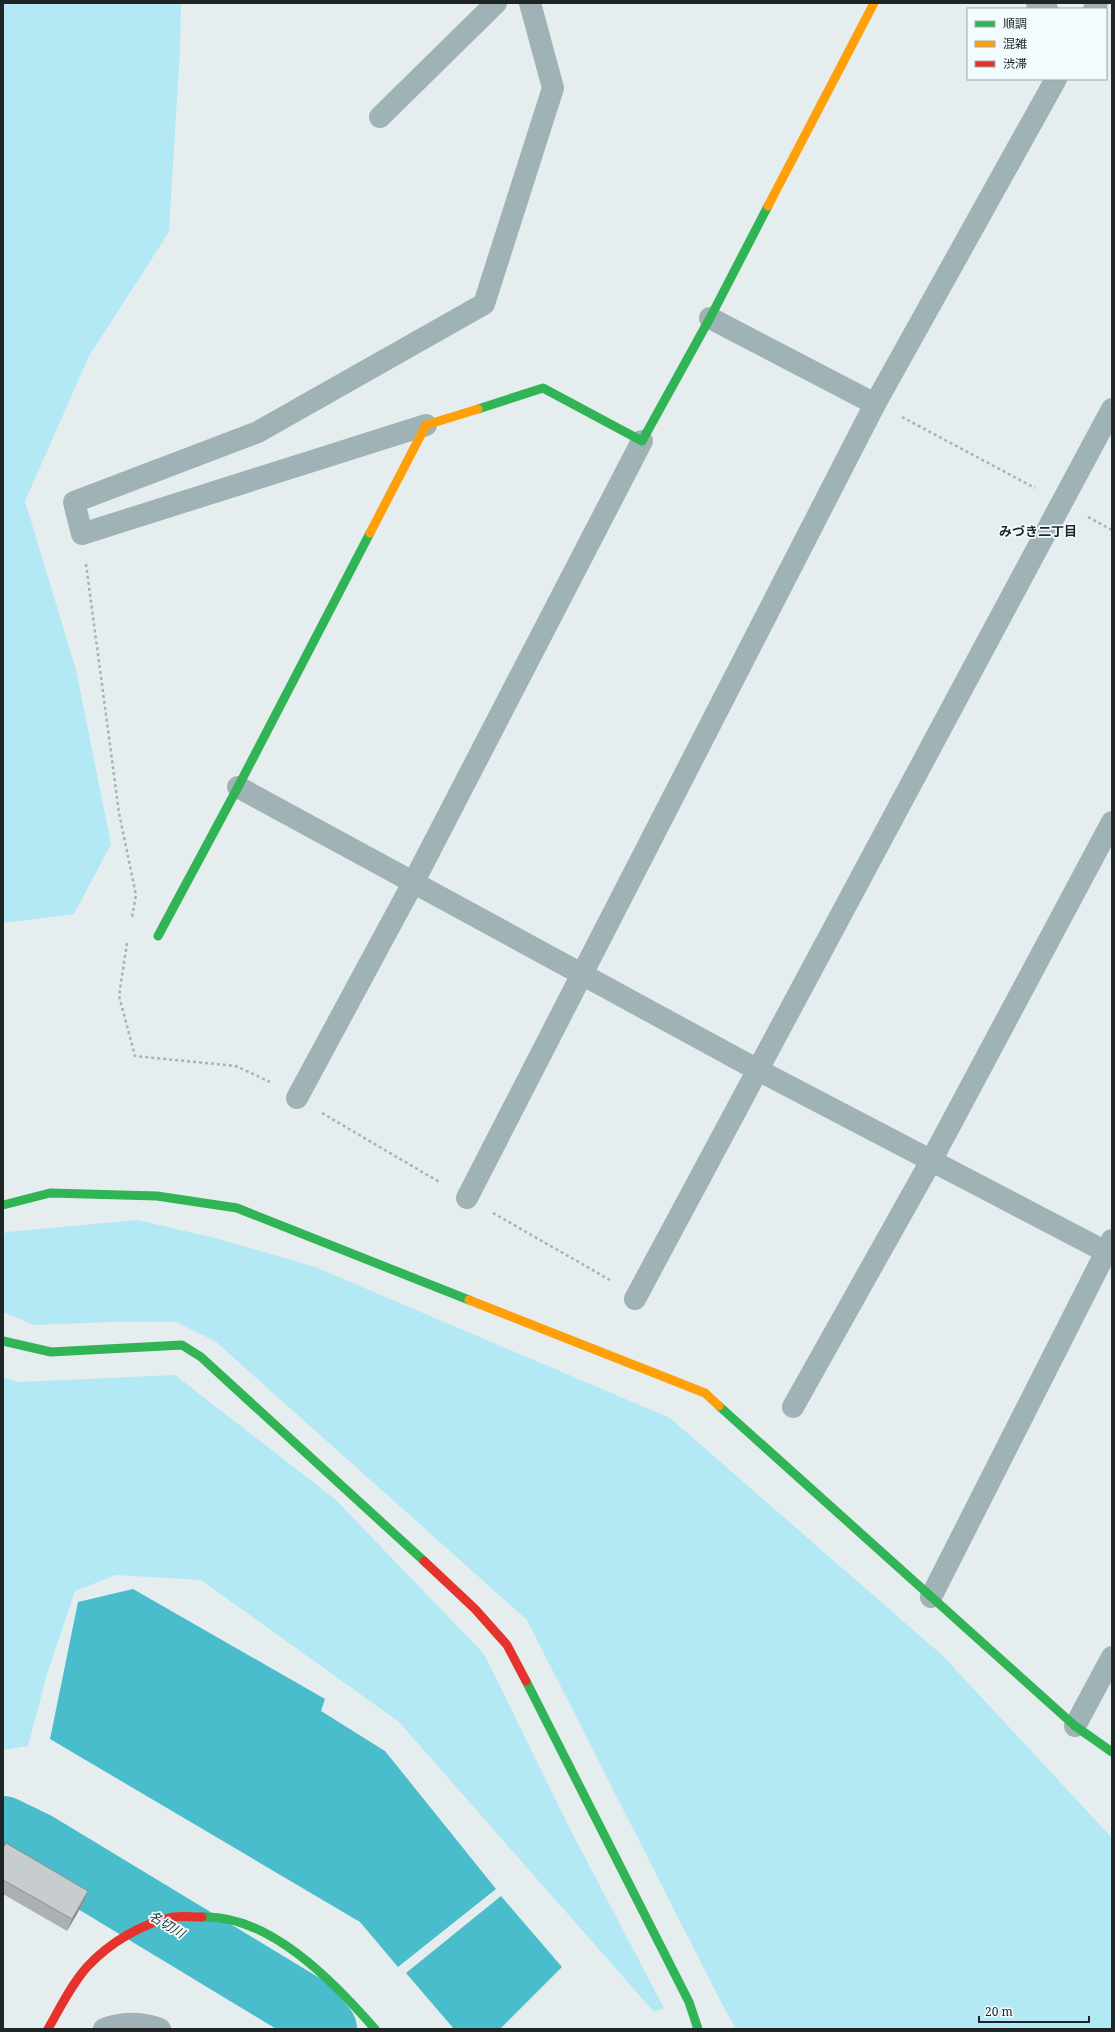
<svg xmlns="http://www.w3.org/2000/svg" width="1115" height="2032" viewBox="0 0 1115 2032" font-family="'Noto Serif','Noto Sans JP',serif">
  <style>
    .green { fill: #b2e9f4 }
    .water { fill: #49bdcc }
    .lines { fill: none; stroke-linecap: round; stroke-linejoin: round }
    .river { stroke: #49bdcc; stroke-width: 66 }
    .path { stroke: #a6b4b7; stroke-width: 2.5; stroke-dasharray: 3 3; stroke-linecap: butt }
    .street { stroke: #9fb2b5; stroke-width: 22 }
    .fast { stroke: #30b455; stroke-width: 9 }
    .slow { stroke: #ff9f0a; stroke-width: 9 }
    .jam { stroke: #e5322d; stroke-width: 9 }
    .wall { fill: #abb0b1 }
    .shaded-wall { fill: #8b9090 }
    .building { fill: #c7cdce; stroke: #8b9090 }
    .labels { text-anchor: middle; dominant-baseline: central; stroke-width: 3.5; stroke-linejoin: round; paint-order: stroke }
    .neighbourhood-label { font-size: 13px; font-weight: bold; fill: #1f2425; stroke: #f2fcfe }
    .water-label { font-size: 13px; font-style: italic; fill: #21373c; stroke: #f2fcfe }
  </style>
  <rect width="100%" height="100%" fill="#e6edee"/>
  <!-- green -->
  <path class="green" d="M 3,3 L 181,3 L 180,48 L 169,232 L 89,356 L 25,501 L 76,670 L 111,844 L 74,914 L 3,923 Z
    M 137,1220 L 215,1238 L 315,1267 L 670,1418 L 943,1656 L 1112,1838 L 1112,2029 L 736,2029 L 721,2002 L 527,1620 L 215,1341 L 176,1322 L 112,1322 L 34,1325 L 3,1312 L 3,1236 L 6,1232 Z
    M 175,1375 L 336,1500 L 484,1654 L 570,1829 L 664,2008 L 654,2012 L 399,1722 L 201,1580 L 116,1575 L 75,1591 L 47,1674 L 28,1746 L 3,1750 L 3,1377 L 19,1382 Z"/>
  <!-- water -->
  <path class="water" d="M 133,1589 L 325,1699 L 321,1711 L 385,1751 L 496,1889 L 398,1967 L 360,1922 L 50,1739 L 78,1602 Z
    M 501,1896 L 562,1967 L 500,2029 L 454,2029 L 406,1973 Z"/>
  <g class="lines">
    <!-- river -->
    <path class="river" d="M 3,1829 L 36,1845 L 307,2009 L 324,2029"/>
    <!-- path -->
    <path class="path" d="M 902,417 L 1035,488
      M 1088,517 L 1112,530
      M 86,564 L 119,813 L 136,895 L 132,917
      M 127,943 L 119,996 L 135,1056 L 236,1066 L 270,1082
      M 322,1113 L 441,1183
      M 493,1213 L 610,1280"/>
    <!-- street -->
    <path class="street" d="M 1037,3 L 1047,9
      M 1094,9 L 1097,3
      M 380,117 L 496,3
      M 710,318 L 875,404
      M 426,425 L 82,534 L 74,502 L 258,432 L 484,304 L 553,88 L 530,3
      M 238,787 L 756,1069 L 1112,1255
      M 297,1098 L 413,883 L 642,441
      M 467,1198 L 875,404 L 1056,79
      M 635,1299 L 1112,409
      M 793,1407 L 931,1161 L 1112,822
      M 931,1597 L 1112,1240
      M 1075,1726 L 1112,1657
      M 104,2029 C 123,2022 141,2022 160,2029"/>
    <!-- fast -->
    <path class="fast" d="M 478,409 L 543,388 L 642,441 L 710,318 L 768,206
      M 158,936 L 238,787 L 370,533
      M 3,1205 L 50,1193 L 157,1196 L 237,1208 L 469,1300
      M 3,1341 L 51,1352 L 182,1345 L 201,1357 L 424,1561
      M 719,1406 L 1075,1726 L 1112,1752
      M 526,1681 L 689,2002 L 698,2029
      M 202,1917 C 269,1914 334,1982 375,2029"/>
    <!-- slow -->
    <path class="slow" d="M 768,206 L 874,3
      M 370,533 L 426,425 L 478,409
      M 469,1300 L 705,1393 L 719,1406"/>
    <!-- jam -->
    <path class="jam" d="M 424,1561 L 475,1609 L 507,1645 L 526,1681
      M 48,2029 C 60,2008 71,1985 87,1967 C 109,1943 142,1923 174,1917 C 183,1916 192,1917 202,1917"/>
  </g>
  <!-- wall -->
  <path class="wall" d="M 3,1848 L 84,1902 L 67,1931 L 3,1894 Z"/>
  <!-- shaded-wall -->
  <path class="shaded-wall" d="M 88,1891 L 84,1902 L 67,1931 L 72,1919 Z"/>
  <!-- building -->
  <path class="building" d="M 6,1843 L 88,1891 L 72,1919 L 3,1880 L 3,1848 Z"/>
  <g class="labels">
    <!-- neighbourhood labels -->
    <g class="neighbourhood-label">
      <text x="1038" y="531">みづき二丁目</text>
    </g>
    <!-- water labels -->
    <g class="water-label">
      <text transform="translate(167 1924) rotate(31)">名切川</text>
    </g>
  </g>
  <!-- border -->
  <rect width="1115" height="2032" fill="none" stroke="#1f2425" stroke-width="8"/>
  <!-- legend -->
  <rect x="967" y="8" width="140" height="72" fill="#f2fcfe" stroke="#9ea6a7"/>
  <rect x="975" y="21" width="20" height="6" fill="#30b455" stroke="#9ea6a7"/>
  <text x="1003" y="28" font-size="12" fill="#1f2425">順調</text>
  <rect x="975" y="41" width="20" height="6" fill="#ff9f0a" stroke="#9ea6a7"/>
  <text x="1003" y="48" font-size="12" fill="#1f2425">混雑</text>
  <rect x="975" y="61" width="20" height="6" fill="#e5322d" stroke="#9ea6a7"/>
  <text x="1003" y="68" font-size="12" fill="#1f2425">渋滞</text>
  <!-- scale -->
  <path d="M979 2016v6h110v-6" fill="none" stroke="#1f2425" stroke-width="2"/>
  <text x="985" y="2016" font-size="12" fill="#1f2425" stroke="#f2fcfe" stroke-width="3" paint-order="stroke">20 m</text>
</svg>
